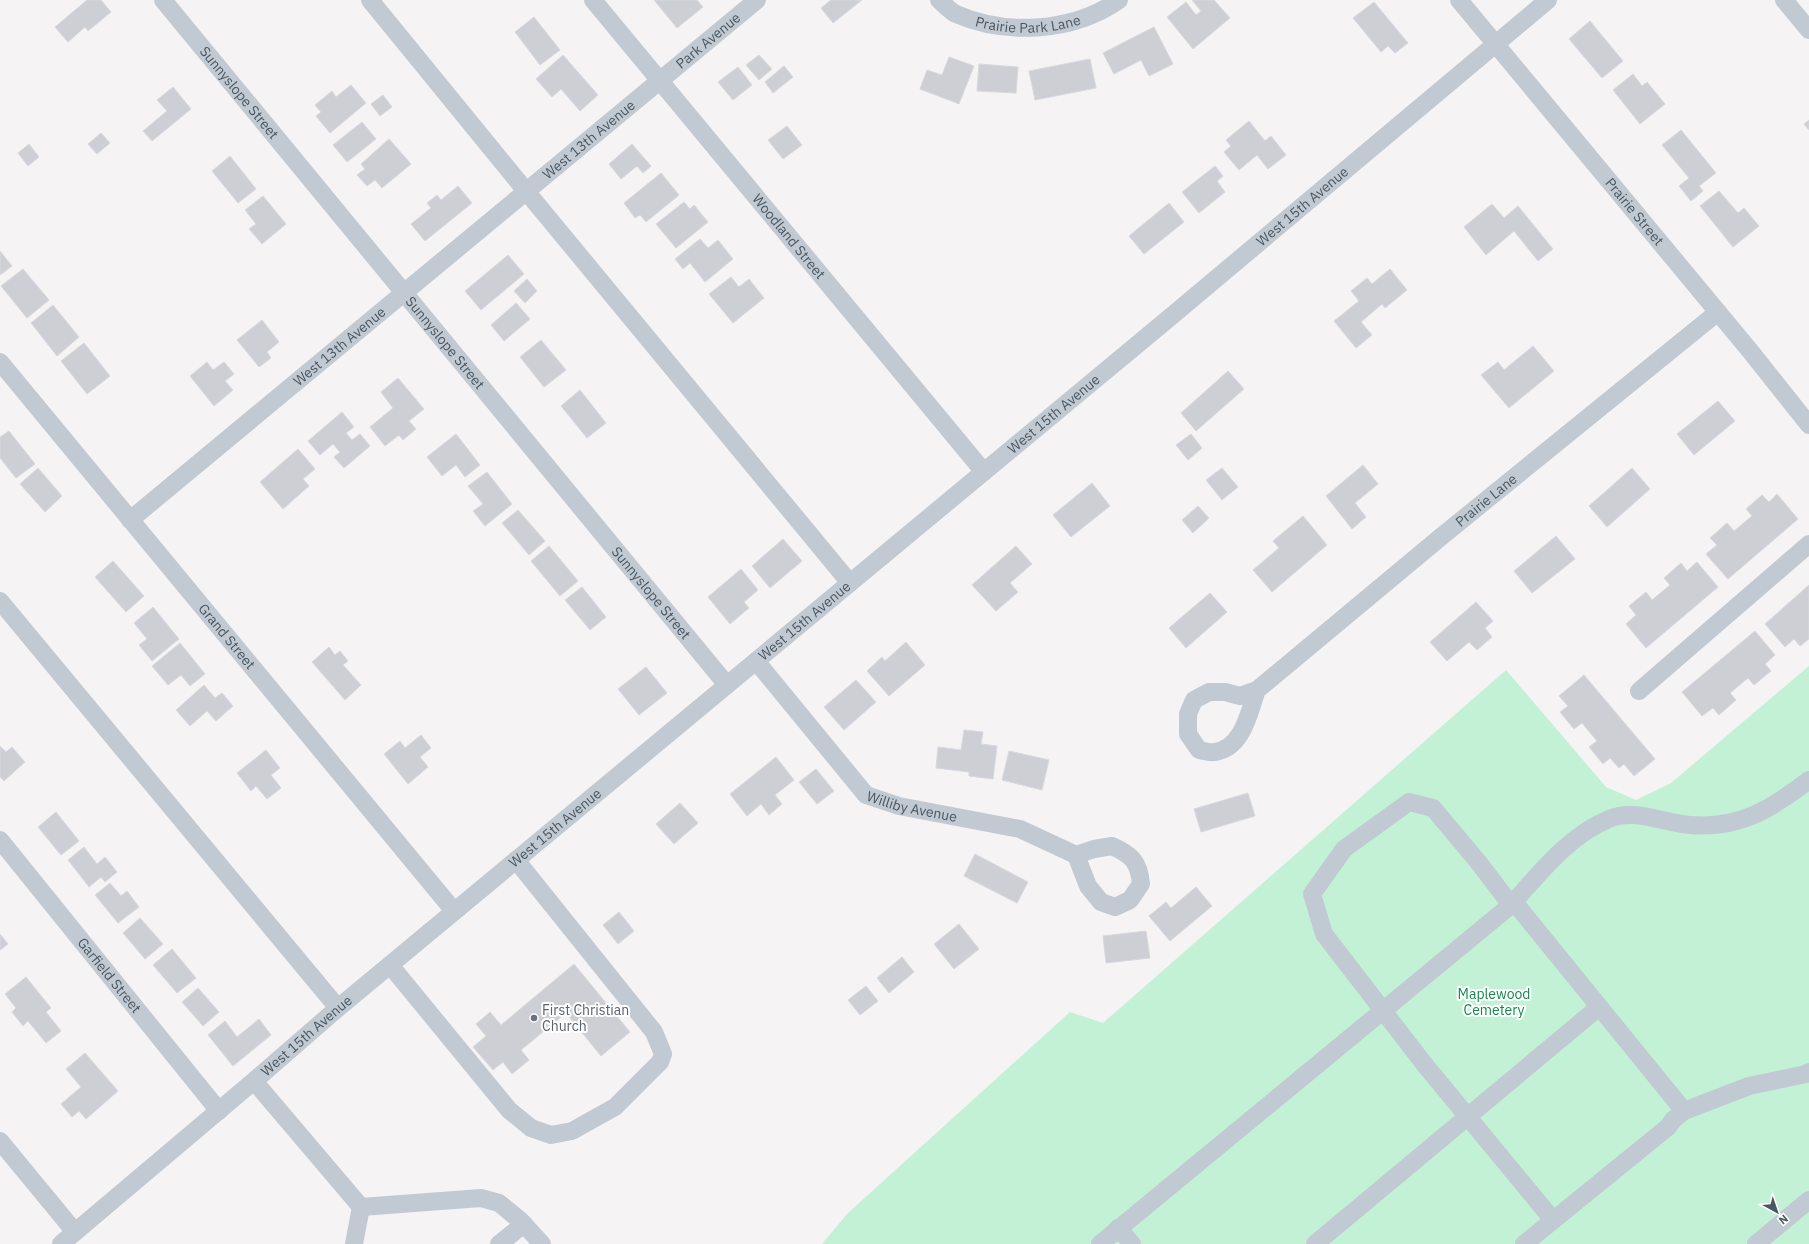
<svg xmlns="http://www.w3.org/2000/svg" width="1809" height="1244" viewBox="0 0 1809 1244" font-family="'IBM Plex Sans',sans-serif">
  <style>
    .green { fill: #c3f1d5 }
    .building { fill: #cdcfd5; stroke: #d7d9de }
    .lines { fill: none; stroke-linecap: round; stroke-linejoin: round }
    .minor { stroke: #c1cad2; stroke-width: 18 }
    .worship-dot { fill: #6b7280; stroke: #fff; stroke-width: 1.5 }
    .labels { text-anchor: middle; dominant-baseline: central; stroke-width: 4; stroke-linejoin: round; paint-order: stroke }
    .street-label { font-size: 14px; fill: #4a5661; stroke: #fff }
    .park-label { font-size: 14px; fill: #17864f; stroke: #fff }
    .worship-label { font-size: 14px; fill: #5b616d; stroke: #fff; text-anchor: start }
  </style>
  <rect width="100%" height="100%" fill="#f5f3f3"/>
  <!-- green -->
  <path class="green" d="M 1809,666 L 1809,1244 L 822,1244 L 848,1213 L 1070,1012 L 1103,1023 L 1506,670 L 1606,787 L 1636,800 L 1671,783 Z"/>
  <!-- building -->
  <path class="building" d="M 87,0 L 101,0 L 111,12 L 88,31 L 85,27 L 68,42 L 55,27 Z
    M 654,0 L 697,0 L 703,7 L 677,28 Z
    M 831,0 L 862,0 L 833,23 L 821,8 Z
    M 1192,0 L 1214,0 L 1230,18 L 1193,49 L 1167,17 L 1186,2 L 1196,15 L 1201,11 Z
    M 1374,2 L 1408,43 L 1395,53 L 1388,46 L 1381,52 L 1353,18 Z
    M 534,17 L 560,50 L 540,65 L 515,32 Z
    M 1590,21 L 1623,61 L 1602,78 L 1569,39 Z
    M 1154,27 L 1173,64 L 1149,76 L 1141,60 L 1114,74 L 1103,53 Z
    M 563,55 L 598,95 L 580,111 L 561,89 L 552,97 L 536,79 Z
    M 759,55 L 772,69 L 759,80 L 746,65 Z
    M 949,57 L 974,66 L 959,104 L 920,89 L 927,70 L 942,75 Z
    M 1090,59 L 1096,88 L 1035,100 L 1029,71 Z
    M 979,64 L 1018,67 L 1016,93 L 977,91 Z
    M 784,66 L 793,77 L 773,93 L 765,82 Z
    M 738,67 L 752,85 L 733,100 L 718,82 Z
    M 1633,74 L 1642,86 L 1647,82 L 1665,104 L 1640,124 L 1613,90 Z
    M 351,85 L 366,103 L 330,133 L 316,116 L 321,112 L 315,105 L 332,91 L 336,97 Z
    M 173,87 L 191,109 L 152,141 L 143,131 L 167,111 L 157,100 Z
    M 383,95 L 392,107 L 380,116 L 371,104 Z
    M 1809,120 L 1809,130 L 1804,124 Z
    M 1249,121 L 1265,141 L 1271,136 L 1286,155 L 1268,169 L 1257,155 L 1239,170 L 1224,152 L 1231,146 L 1226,140 Z
    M 362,122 L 376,139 L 347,162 L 333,145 Z
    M 787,126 L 802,145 L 783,159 L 768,140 Z
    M 1681,130 L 1716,173 L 1699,186 L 1703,191 L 1691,201 L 1679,186 L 1689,178 L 1662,145 Z
    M 101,133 L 110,143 L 97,154 L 88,144 Z
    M 389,139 L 411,164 L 382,188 L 375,180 L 367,186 L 357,175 L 365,169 L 361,164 Z
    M 29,144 L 39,157 L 28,166 L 18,153 Z
    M 632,144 L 651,166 L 643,173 L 637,166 L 621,179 L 609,164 Z
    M 230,156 L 256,189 L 238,203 L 212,171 Z
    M 1215,166 L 1223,176 L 1217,181 L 1225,192 L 1199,213 L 1182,192 Z
    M 661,173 L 679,195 L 646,222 L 640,215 L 635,218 L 624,203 Z
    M 458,186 L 472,203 L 425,241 L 411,224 L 431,208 L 427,203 L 437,195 L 441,200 Z
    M 1719,191 L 1738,213 L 1744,208 L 1759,226 L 1733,247 L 1700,206 Z
    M 263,196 L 286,224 L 262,244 L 249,229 L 256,224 L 245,210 Z
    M 684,202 L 690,209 L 694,205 L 708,222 L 676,248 L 656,224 Z
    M 1169,203 L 1184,222 L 1144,254 L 1129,236 Z
    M 1492,204 L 1504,218 L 1518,206 L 1553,249 L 1538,261 L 1514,231 L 1486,255 L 1464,227 Z
    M 700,239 L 708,248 L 718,240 L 733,259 L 705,282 L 690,263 L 683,269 L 675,259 Z
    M 0,251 L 12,266 L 0,275 Z
    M 508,255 L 524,274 L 481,310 L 465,291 Z
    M 23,269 L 49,300 L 27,318 L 1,286 Z
    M 1390,269 L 1407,290 L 1385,308 L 1382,304 L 1361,322 L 1372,335 L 1356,348 L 1334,321 L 1359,301 L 1351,291 L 1367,278 L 1372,284 Z
    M 731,277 L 739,287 L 749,279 L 764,298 L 733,323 L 709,294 Z
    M 527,279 L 537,291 L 525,303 L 514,291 Z
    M 516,303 L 530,319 L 504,341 L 491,325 Z
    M 53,305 L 79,337 L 57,356 L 31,323 Z
    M 262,320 L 279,342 L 267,352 L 271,358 L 259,367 L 237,340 Z
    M 541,340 L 566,370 L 544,387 L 520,357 Z
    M 84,343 L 110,376 L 87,394 L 61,361 Z
    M 1533,346 L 1554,371 L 1509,408 L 1481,375 L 1498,362 L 1504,370 Z
    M 207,362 L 213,370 L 224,362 L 234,374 L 225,381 L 233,390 L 214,406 L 190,376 Z
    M 1228,371 L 1244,389 L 1196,431 L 1181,413 Z
    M 398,378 L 424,409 L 409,421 L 416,429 L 403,440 L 399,435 L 385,446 L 370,427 L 393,408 L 381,392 Z
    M 580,390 L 606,423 L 587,438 L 561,406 Z
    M 1718,401 L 1735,421 L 1694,455 L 1677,434 Z
    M 342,412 L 354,427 L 346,433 L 352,440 L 360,434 L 370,446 L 344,468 L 334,457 L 340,452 L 333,444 L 320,455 L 308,441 Z
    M 9,431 L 35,464 L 16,478 L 0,458 L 0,437 Z
    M 456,434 L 480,465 L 465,477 L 456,465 L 442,476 L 427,457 Z
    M 1191,434 L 1202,448 L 1188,460 L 1176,445 Z
    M 298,449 L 315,469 L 303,479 L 309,486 L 283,509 L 260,482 Z
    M 1363,465 L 1378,484 L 1355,503 L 1366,517 L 1352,529 L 1326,496 Z
    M 38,468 L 62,496 L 45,512 L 20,484 Z
    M 1222,468 L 1238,487 L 1222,500 L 1206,480 Z
    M 1632,468 L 1650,489 L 1607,527 L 1589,506 Z
    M 487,472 L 512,504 L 485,526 L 473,511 L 483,504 L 468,486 Z
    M 1092,483 L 1110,506 L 1071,537 L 1053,515 Z
    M 1777,494 L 1798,519 L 1728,579 L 1706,554 L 1717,545 L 1710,538 L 1727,523 L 1734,531 L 1752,516 L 1746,509 L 1762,495 L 1769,502 Z
    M 1198,506 L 1209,518 L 1193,533 L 1182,520 Z
    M 518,510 L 545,541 L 529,555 L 502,523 Z
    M 1303,516 L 1327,545 L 1272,592 L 1253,570 L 1279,548 L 1273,541 Z
    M 1556,536 L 1575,559 L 1532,593 L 1514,571 Z
    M 783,539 L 802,561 L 770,588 L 752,566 Z
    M 549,546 L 578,581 L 560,596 L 531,561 Z
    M 1016,546 L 1032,564 L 1010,583 L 1018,592 L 996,611 L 972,585 Z
    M 113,561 L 144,596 L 126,612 L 95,577 Z
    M 1697,562 L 1718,587 L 1646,648 L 1626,624 L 1636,615 L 1629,606 L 1646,592 L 1652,600 L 1670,585 L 1664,578 L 1681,563 L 1687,571 Z
    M 741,569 L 758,590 L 744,602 L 749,608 L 730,624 L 708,597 Z
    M 1809,585 L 1809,639 L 1800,646 L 1794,639 L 1785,647 L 1765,624 Z
    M 582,587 L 606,617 L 590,630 L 565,600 Z
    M 1210,593 L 1227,612 L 1186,648 L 1169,628 Z
    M 1476,602 L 1493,621 L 1485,628 L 1492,637 L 1477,650 L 1469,642 L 1447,661 L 1430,642 Z
    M 153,607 L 179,639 L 152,661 L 139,645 L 147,639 L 134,623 Z
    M 1755,631 L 1775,655 L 1765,664 L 1771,671 L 1754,685 L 1748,678 L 1730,693 L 1736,700 L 1719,715 L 1713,708 L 1702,716 L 1682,692 Z
    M 906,642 L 925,665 L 889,696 L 867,671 L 882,657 L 885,661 Z
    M 180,643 L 205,674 L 190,686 L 181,675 L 168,685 L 152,666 Z
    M 329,647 L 335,655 L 340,651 L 348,661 L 343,665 L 361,685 L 345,700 L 312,662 Z
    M 646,667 L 667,693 L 639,715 L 618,689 Z
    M 1584,675 L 1655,759 L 1634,776 L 1624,764 L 1619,768 L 1610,758 L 1603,764 L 1589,747 L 1597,741 L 1582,723 L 1574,729 L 1560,712 L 1568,706 L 1559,696 Z
    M 856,680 L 876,702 L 844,730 L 824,707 Z
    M 204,685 L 215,698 L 222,693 L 233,706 L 216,721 L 207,711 L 190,726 L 176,710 Z
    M 964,730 L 983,732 L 981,744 L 997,746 L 993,779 L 969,776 L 969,772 L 936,768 L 938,747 L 961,750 Z
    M 421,735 L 431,748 L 420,757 L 428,767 L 408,784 L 384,754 L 400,741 L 405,748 Z
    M 0,746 L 6,752 L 12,747 L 25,762 L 4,781 L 0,777 Z
    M 266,750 L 280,768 L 271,775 L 281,788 L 267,799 L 256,786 L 251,791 L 237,773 Z
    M 1009,751 L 1049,760 L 1042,790 L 1002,780 Z
    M 776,757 L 794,780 L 775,795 L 782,804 L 769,815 L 761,804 L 747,816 L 730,794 Z
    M 816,769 L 834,791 L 817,804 L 799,782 Z
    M 1248,793 L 1255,816 L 1201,832 L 1194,809 Z
    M 680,803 L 698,823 L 674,844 L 656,824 Z
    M 56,812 L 79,841 L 61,855 L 38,827 Z
    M 84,847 L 97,864 L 105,857 L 117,872 L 105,882 L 101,877 L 89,887 L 68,860 Z
    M 975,854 L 1028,882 L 1017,903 L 964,876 Z
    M 110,883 L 121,896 L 127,891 L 139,907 L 118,923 L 95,895 Z
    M 1196,887 L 1212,906 L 1170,941 L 1149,916 L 1166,902 L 1171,908 Z
    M 619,912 L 634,931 L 618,944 L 603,925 Z
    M 140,918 L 163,944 L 145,959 L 123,933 Z
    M 959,924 L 979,949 L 954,969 L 934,944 Z
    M 1146,931 L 1150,958 L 1106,963 L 1103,936 Z
    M 0,934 L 8,944 L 0,950 Z
    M 172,949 L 196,978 L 177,993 L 153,965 Z
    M 902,957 L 914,972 L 889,993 L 877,978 Z
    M 574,964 L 630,1032 L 601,1056 L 566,1013 L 521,1050 L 529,1060 L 512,1074 L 503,1062 L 493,1070 L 473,1047 L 486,1036 L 476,1024 L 490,1012 L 501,1025 Z
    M 26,977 L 51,1008 L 46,1012 L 61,1031 L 46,1043 L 28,1021 L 23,1026 L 12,1012 L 16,1008 L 5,994 Z
    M 866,986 L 878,1001 L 860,1015 L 848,1000 Z
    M 198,988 L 219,1012 L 203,1026 L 182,1002 Z
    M 259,1019 L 271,1035 L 233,1066 L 208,1035 L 225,1021 L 237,1037 Z
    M 85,1053 L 118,1091 L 86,1119 L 79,1111 L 72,1117 L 61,1104 L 81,1087 L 66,1069 Z"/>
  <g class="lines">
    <!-- minor -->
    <g class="minor">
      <path id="s1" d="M 163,0 L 727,685"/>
      <path d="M 370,0 L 526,191 L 850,583"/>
      <path id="s2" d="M 593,0 L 984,472"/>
      <path id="s3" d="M 939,0 C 944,4 950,11 956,14 C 1007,36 1073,32 1119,0"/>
      <path id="s4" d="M 1459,0 L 1751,352 L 1809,425"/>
      <path d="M 1784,0 L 1809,30"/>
      <path id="s5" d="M 0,362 L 454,911"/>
      <path id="s6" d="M 130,520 L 757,0"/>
      <path d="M 0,601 L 338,1008"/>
      <path id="s7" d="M 756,661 L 866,795 L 899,806 L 1020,829 L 1076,855"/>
      <path id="s8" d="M 1257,690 C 1249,712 1243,748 1215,752 C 1210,753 1204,751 1199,750 L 1188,734 L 1188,714 L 1194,700 L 1209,692 L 1225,692 L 1240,696 L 1257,690 L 1442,536 L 1718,312"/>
      <path d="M 1639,691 L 1809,544"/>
      <path id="s9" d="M 0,840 L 219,1111"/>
      <path d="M 1112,846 C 1132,855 1139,862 1141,884 L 1130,900 L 1115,907 L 1101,902 L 1088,886 L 1076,855 L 1094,849 Z"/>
      <path d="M 390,965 L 509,1110 L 531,1128 L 551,1135 L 572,1131 L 615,1107 L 660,1062 L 663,1054 L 654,1032 L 516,860"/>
      <path d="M 254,1081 L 361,1207"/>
      <path d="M 0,1141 L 75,1232"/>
      <path d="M 361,1207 L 481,1198 L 499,1203 L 521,1221 L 542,1244"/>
      <path d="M 1553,1220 L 1425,1065 L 1324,934 L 1312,894 L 1344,849 L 1409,802 L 1433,808 L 1479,863 L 1511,905 L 1519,908 L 1684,1111"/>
      <path d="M 1118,1228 L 1132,1244"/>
      <path id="s10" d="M 61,1244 L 254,1081 L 338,1008 L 1168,319 L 1548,0"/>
      <path d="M 354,1244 L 361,1207"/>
      <path d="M 499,1244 L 524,1224"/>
      <path d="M 1100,1244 L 1511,905 C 1540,873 1568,836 1609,819 C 1635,808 1664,823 1690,825 C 1740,829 1771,809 1809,780"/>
      <path d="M 1315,1244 L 1599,1007"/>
      <path d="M 1524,1244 L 1668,1127 L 1673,1120 L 1684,1111 L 1749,1086 L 1806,1074 L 1809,1072"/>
      <path d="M 1756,1244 L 1809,1200"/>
    </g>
  </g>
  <!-- markers -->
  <circle class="worship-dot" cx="534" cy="1018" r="4"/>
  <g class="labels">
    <!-- street labels -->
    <g class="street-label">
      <text stroke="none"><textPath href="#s3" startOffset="96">Prairie Park Lane</textPath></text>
      <text stroke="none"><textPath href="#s6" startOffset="751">Park Avenue</textPath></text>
      <text stroke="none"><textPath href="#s1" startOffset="120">Sunnyslope Street</textPath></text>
      <text stroke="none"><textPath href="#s6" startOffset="596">West 13th Avenue</textPath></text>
      <text stroke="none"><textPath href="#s10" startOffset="1618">West 15th Avenue</textPath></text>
      <text stroke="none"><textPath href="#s4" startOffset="275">Prairie Street</textPath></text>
      <text stroke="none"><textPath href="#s2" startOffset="307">Woodland Street</textPath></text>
      <text stroke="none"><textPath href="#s1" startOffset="444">Sunnyslope Street</textPath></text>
      <text stroke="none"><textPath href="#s6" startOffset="272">West 13th Avenue</textPath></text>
      <text stroke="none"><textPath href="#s10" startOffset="1294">West 15th Avenue</textPath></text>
      <text stroke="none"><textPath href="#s8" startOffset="514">Prairie Lane</textPath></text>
      <text stroke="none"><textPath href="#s1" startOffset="768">Sunnyslope Street</textPath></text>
      <text stroke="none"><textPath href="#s10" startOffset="970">West 15th Avenue</textPath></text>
      <text stroke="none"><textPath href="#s5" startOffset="356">Grand Street</textPath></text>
      <text stroke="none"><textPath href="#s7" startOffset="221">Williby Avenue</textPath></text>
      <text stroke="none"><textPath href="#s10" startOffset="646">West 15th Avenue</textPath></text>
      <text stroke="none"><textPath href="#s9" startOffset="174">Garfield Street</textPath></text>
      <text stroke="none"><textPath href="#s10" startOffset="322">West 15th Avenue</textPath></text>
    </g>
    <!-- park labels -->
    <g class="park-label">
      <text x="1494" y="994">Maplewood<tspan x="1494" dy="16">Cemetery</tspan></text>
    </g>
    <!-- worship labels -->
    <g class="worship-label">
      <text x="542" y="1010">First Christian<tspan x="542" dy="16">Church</tspan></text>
    </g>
  </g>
  <!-- north arrow -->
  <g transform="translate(1777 1212) rotate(140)" stroke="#ffffff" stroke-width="3" paint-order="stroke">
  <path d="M0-3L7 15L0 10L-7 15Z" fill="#4a5661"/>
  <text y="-6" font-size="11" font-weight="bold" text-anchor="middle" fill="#4a5661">N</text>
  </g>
</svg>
